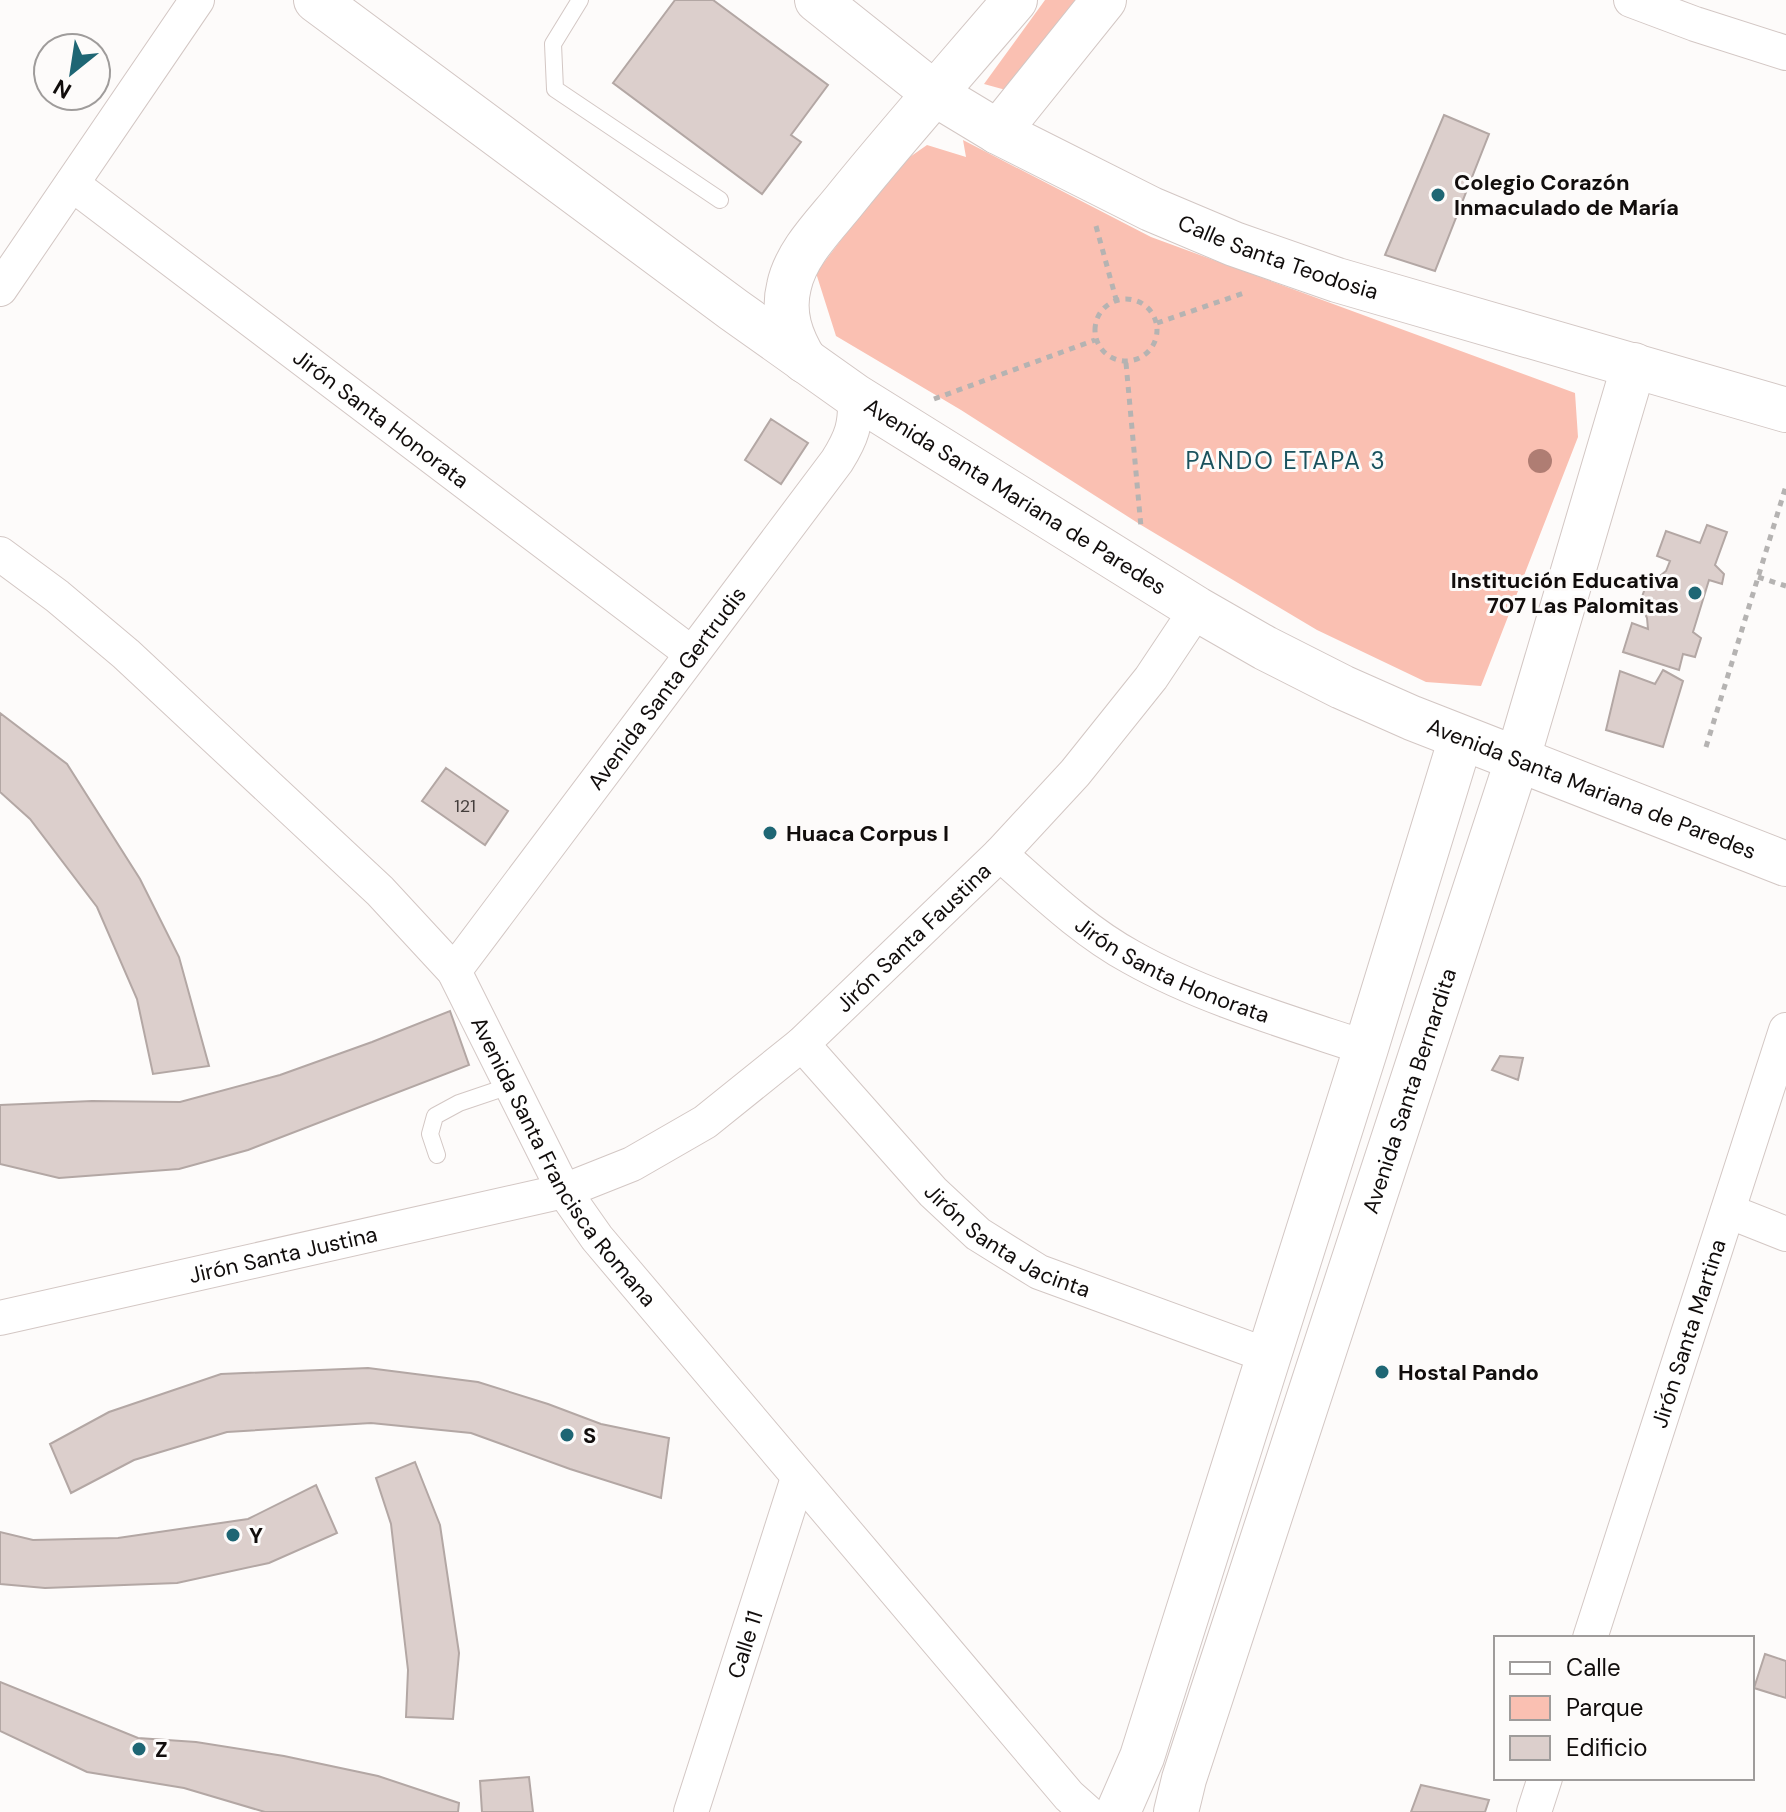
<svg xmlns="http://www.w3.org/2000/svg" width="1786" height="1812" viewBox="0 0 1786 1812" font-family="'DM Sans',sans-serif">
  <style>
    .green { fill: #fac0b2 }
    .building { fill: #dccfcc; stroke: #b3a7a4; stroke-width: 2 }
    .lines { fill: none; stroke-linecap: round; stroke-linejoin: round }
    .service-casing { stroke: #d3c7c4; stroke-width: 18 }
    .minor-casing { stroke: #d3c7c4; stroke-width: 36 }
    .secondary-casing { stroke: #d3c7c4; stroke-width: 46 }
    .path { stroke: #b5b3b2; stroke-width: 5; stroke-dasharray: 6 6; stroke-linecap: butt }
    .service { stroke: #fff; stroke-width: 16 }
    .minor { stroke: #fff; stroke-width: 34 }
    .secondary { stroke: #fff; stroke-width: 44 }
    .tree { fill: #af7d73 }
    .poi-dot { fill: #1e6674; stroke: #fdfbfa; stroke-width: 3 }
    .labels { text-anchor: middle; dominant-baseline: central; stroke-width: 6; stroke-linejoin: round; paint-order: stroke }
    .number-label { font-size: 18px; fill: #443e3c }
    .poi-label { font-size: 22px; font-weight: bold; fill: #110d0c; stroke: #fdfbfa; text-anchor: start }
    .street-label { font-size: 22px; fill: #110d0c; stroke: #fdfbfa }
    .neighbourhood-label { font-size: 24px; letter-spacing: 2px; fill: #1a525d; stroke: #fdfbfa }
  </style>
  <rect width="100%" height="100%" fill="#fdfbfa"/>
  <!-- green -->
  <path class="green" d="M 1045,0 L 1082,0 L 1013,92 L 984,84 Z
    M 963,140 L 1151,237 L 1575,393 L 1578,437 L 1481,686 L 1426,682 L 1317,630 L 1141,525 L 961,410 L 836,336 L 816,273 L 897,166 L 927,145 L 966,157 Z"/>
  <!-- building -->
  <path class="building" d="M 675,0 L 713,0 L 828,85 L 791,135 L 801,142 L 762,194 L 613,83 Z
    M 1444,115 L 1489,134 L 1435,271 L 1385,255 Z
    M 771,419 L 808,443 L 781,484 L 745,460 Z
    M 1707,525 L 1727,532 L 1715,565 L 1724,574 L 1722,584 L 1709,580 L 1693,632 L 1701,638 L 1695,657 L 1683,654 L 1679,670 L 1623,652 L 1632,623 L 1648,629 L 1647,618 L 1640,603 L 1645,588 L 1666,571 L 1670,561 L 1657,556 L 1666,531 L 1700,543 Z
    M 1663,670 L 1683,681 L 1663,747 L 1606,730 L 1620,671 L 1655,684 Z
    M 0,713 L 67,764 L 140,879 L 179,957 L 209,1066 L 153,1074 L 137,999 L 97,907 L 30,819 L 0,792 Z
    M 446,768 L 508,811 L 485,845 L 422,801 Z
    M 450,1011 L 469,1065 L 248,1150 L 179,1169 L 59,1178 L 0,1164 L 0,1105 L 92,1101 L 180,1102 L 280,1075 L 372,1042 Z
    M 1500,1056 L 1523,1058 L 1518,1080 L 1492,1070 Z
    M 368,1368 L 478,1382 L 548,1404 L 601,1424 L 669,1438 L 661,1498 L 570,1469 L 471,1433 L 371,1423 L 227,1432 L 134,1460 L 71,1493 L 50,1444 L 109,1412 L 221,1374 Z
    M 415,1462 L 440,1525 L 459,1653 L 453,1719 L 406,1717 L 408,1670 L 391,1524 L 376,1478 Z
    M 316,1485 L 337,1533 L 269,1563 L 177,1583 L 45,1588 L 0,1584 L 0,1532 L 33,1540 L 118,1538 L 248,1519 Z
    M 1765,1654 L 1786,1661 L 1786,1698 L 1754,1688 Z
    M 0,1682 L 138,1738 L 196,1742 L 284,1756 L 378,1776 L 459,1803 L 458,1812 L 265,1812 L 184,1788 L 87,1772 L 0,1731 Z
    M 529,1777 L 533,1812 L 482,1812 L 480,1781 Z
    M 1421,1785 L 1489,1800 L 1485,1812 L 1411,1812 Z"/>
  <g class="lines">
    <!-- service casing -->
    <g class="service-casing">
      <path id="service" d="M 580,0 L 553,44 L 555,89 L 720,200
        M 437,1155 L 430,1134 L 435,1116 L 459,1103 L 512,1085"/>
    </g>
    <!-- minor casing -->
    <g class="minor-casing">
      <g id="minor">
        <path d="M 1631,0 L 1695,24 L 1786,53"/>
        <path id="s1" d="M 72,184 L 691,653"/>
        <path d="M 0,289 L 197,0"/>
        <path id="s2" d="M 0,554 L 57,596 L 126,654 L 380,891 L 454,971 L 564,1191 L 597,1238 L 1069,1796 L 1087,1812"/>
        <path id="s3" d="M 1000,854 C 1041,890 1083,931 1131,957 C 1202,997 1288,1022 1366,1048"/>
        <path id="s4" d="M 454,971 L 837,461 C 852,437 856,425 855,396"/>
        <path id="s5" d="M 802,1044 L 933,1192 L 978,1234 L 1039,1272 L 1269,1356"/>
        <path d="M 1728,1211 L 1786,1234"/>
        <path id="s6" d="M 0,1318 L 564,1191 L 632,1164 L 705,1122 L 802,1044 L 1000,854 L 1075,773 L 1151,678 L 1197,609"/>
        <path id="s7" d="M 1590,1638 L 1786,1030"/>
        <path id="s8" d="M 691,1812 L 798,1478"/>
        <path d="M 1534,1812 L 1545,1778"/>
      </g>
    </g>
    <!-- secondary casing -->
    <g class="secondary-casing">
      <g id="secondary">
        <path id="s9" d="M 316,0 L 734,310 L 855,396 L 1197,609 L 1265,648 L 1342,687 L 1412,718 L 1786,864"/>
        <path id="s10" d="M 817,0 L 935,94 L 998,132 L 1151,209 L 1234,244 L 1337,280 L 1786,410"/>
        <path d="M 998,132 L 1104,0"/>
        <path d="M 805,361 C 791,338 782,314 789,286 C 796,253 825,225 845,200 C 900,132 958,67 1015,0"/>
        <path d="M 1118,1812 L 1142,1757 L 1366,1048 L 1461,738"/>
        <path id="s11" d="M 1176,1812 L 1184,1779 L 1517,761 L 1634,365"/>
      </g>
    </g>
    <!-- path -->
    <path class="path" d="M 1096,226 L 1116,299
      M1095 330a31 31 0 1 1 62 0a31 31 0 1 1-62 0Z
      M 1157,323 L 1247,292
      M 1126,363 L 1141,527
      M 934,399 L 1095,340
      M 1758,577 L 1786,586
      M 1706,747 L 1786,486"/>
    <!-- service -->
    <use href="#service" class="service"/>
    <!-- minor -->
    <use href="#minor" class="minor"/>
    <!-- secondary -->
    <use href="#secondary" class="secondary"/>
  </g>
  <!-- trees -->
  <circle class="tree" cx="1540" cy="461" r="12"/>
  <!-- markers -->
  <g class="poi-dot">
    <circle cx="1438" cy="195" r="8"/>
    <circle cx="1695" cy="593" r="8"/>
    <circle cx="770" cy="833" r="8"/>
    <circle cx="1382" cy="1372" r="8"/>
    <circle cx="567" cy="1435" r="8"/>
    <circle cx="233" cy="1535" r="8"/>
    <circle cx="139" cy="1749" r="8"/>
  </g>
  <g class="labels">
    <!-- number labels -->
    <g class="number-label">
      <text x="465" y="806">121</text>
    </g>
    <!-- poi labels -->
    <g class="poi-label">
      <text x="1454" y="182">Colegio Corazón<tspan x="1454" dy="25">Inmaculado de María</tspan></text>
      <text x="1679" y="580" text-anchor="end">Institución Educativa<tspan x="1679" dy="25">707 Las Palomitas</tspan></text>
      <text x="786" y="833">Huaca Corpus I</text>
      <text x="1398" y="1372">Hostal Pando</text>
      <text x="583" y="1435">S</text>
      <text x="249" y="1535">Y</text>
      <text x="155" y="1749">Z</text>
    </g>
    <!-- street labels -->
    <g class="street-label">
      <text stroke="none"><textPath href="#s10" startOffset="532">Calle Santa Teodosia</textPath></text>
      <text stroke="none"><textPath href="#s1" startOffset="388">Jirón Santa Honorata</textPath></text>
      <text stroke="none"><textPath href="#s9" startOffset="858">Avenida Santa Mariana de Paredes</textPath></text>
      <text stroke="none"><textPath href="#s4" startOffset="354">Avenida Santa Gertrudis</textPath></text>
      <text stroke="none"><textPath href="#s9" startOffset="1506">Avenida Santa Mariana de Paredes</textPath></text>
      <text stroke="none"><textPath href="#s6" startOffset="1014">Jirón Santa Faustina</textPath></text>
      <text stroke="none"><textPath href="#s3" startOffset="210">Jirón Santa Honorata</textPath></text>
      <text stroke="none"><textPath href="#s11" startOffset="758">Avenida Santa Bernardita</textPath></text>
      <text stroke="none"><textPath href="#s2" startOffset="838">Avenida Santa Francisca Romana</textPath></text>
      <text stroke="none"><textPath href="#s5" startOffset="288">Jirón Santa Jacinta</textPath></text>
      <text stroke="none"><textPath href="#s6" startOffset="290">Jirón Santa Justina</textPath></text>
      <text stroke="none"><textPath href="#s7" startOffset="320">Jirón Santa Martina</textPath></text>
      <text stroke="none"><textPath href="#s8" startOffset="176">Calle 11</textPath></text>
    </g>
    <!-- neighbourhood labels -->
    <g class="neighbourhood-label">
      <text x="1286" y="460">PANDO ETAPA 3</text>
    </g>
  </g>
  <!-- legend -->
  <rect x="1494" y="1636" width="260" height="144" fill="#fdfbfa" stroke="#9f9c9b" stroke-width="2"/>
  <rect x="1510" y="1662" width="40" height="12" fill="#ffffff" stroke="#9f9c9b" stroke-width="2"/>
  <text x="1566" y="1676" font-size="24" fill="#110d0c">Calle</text>
  <rect x="1510" y="1696" width="40" height="24" fill="#fac0b2" stroke="#9f9c9b" stroke-width="2"/>
  <text x="1566" y="1716" font-size="24" fill="#110d0c">Parque</text>
  <rect x="1510" y="1736" width="40" height="24" fill="#dccfcc" stroke="#9f9c9b" stroke-width="2"/>
  <text x="1566" y="1756" font-size="24" fill="#110d0c">Edificio</text>
  <!-- north arrow -->
  <g transform="translate(72 72) rotate(210)"><circle r="38" fill="#fdfbfa" stroke="#9f9c9b" stroke-width="2"/>
  <path d="M0-6L14 30L0 20L-14 30Z" fill="#1e6674"/>
  <text y="-12" font-size="22" font-weight="bold" text-anchor="middle" fill="#110d0c">N</text>
  </g>
</svg>
